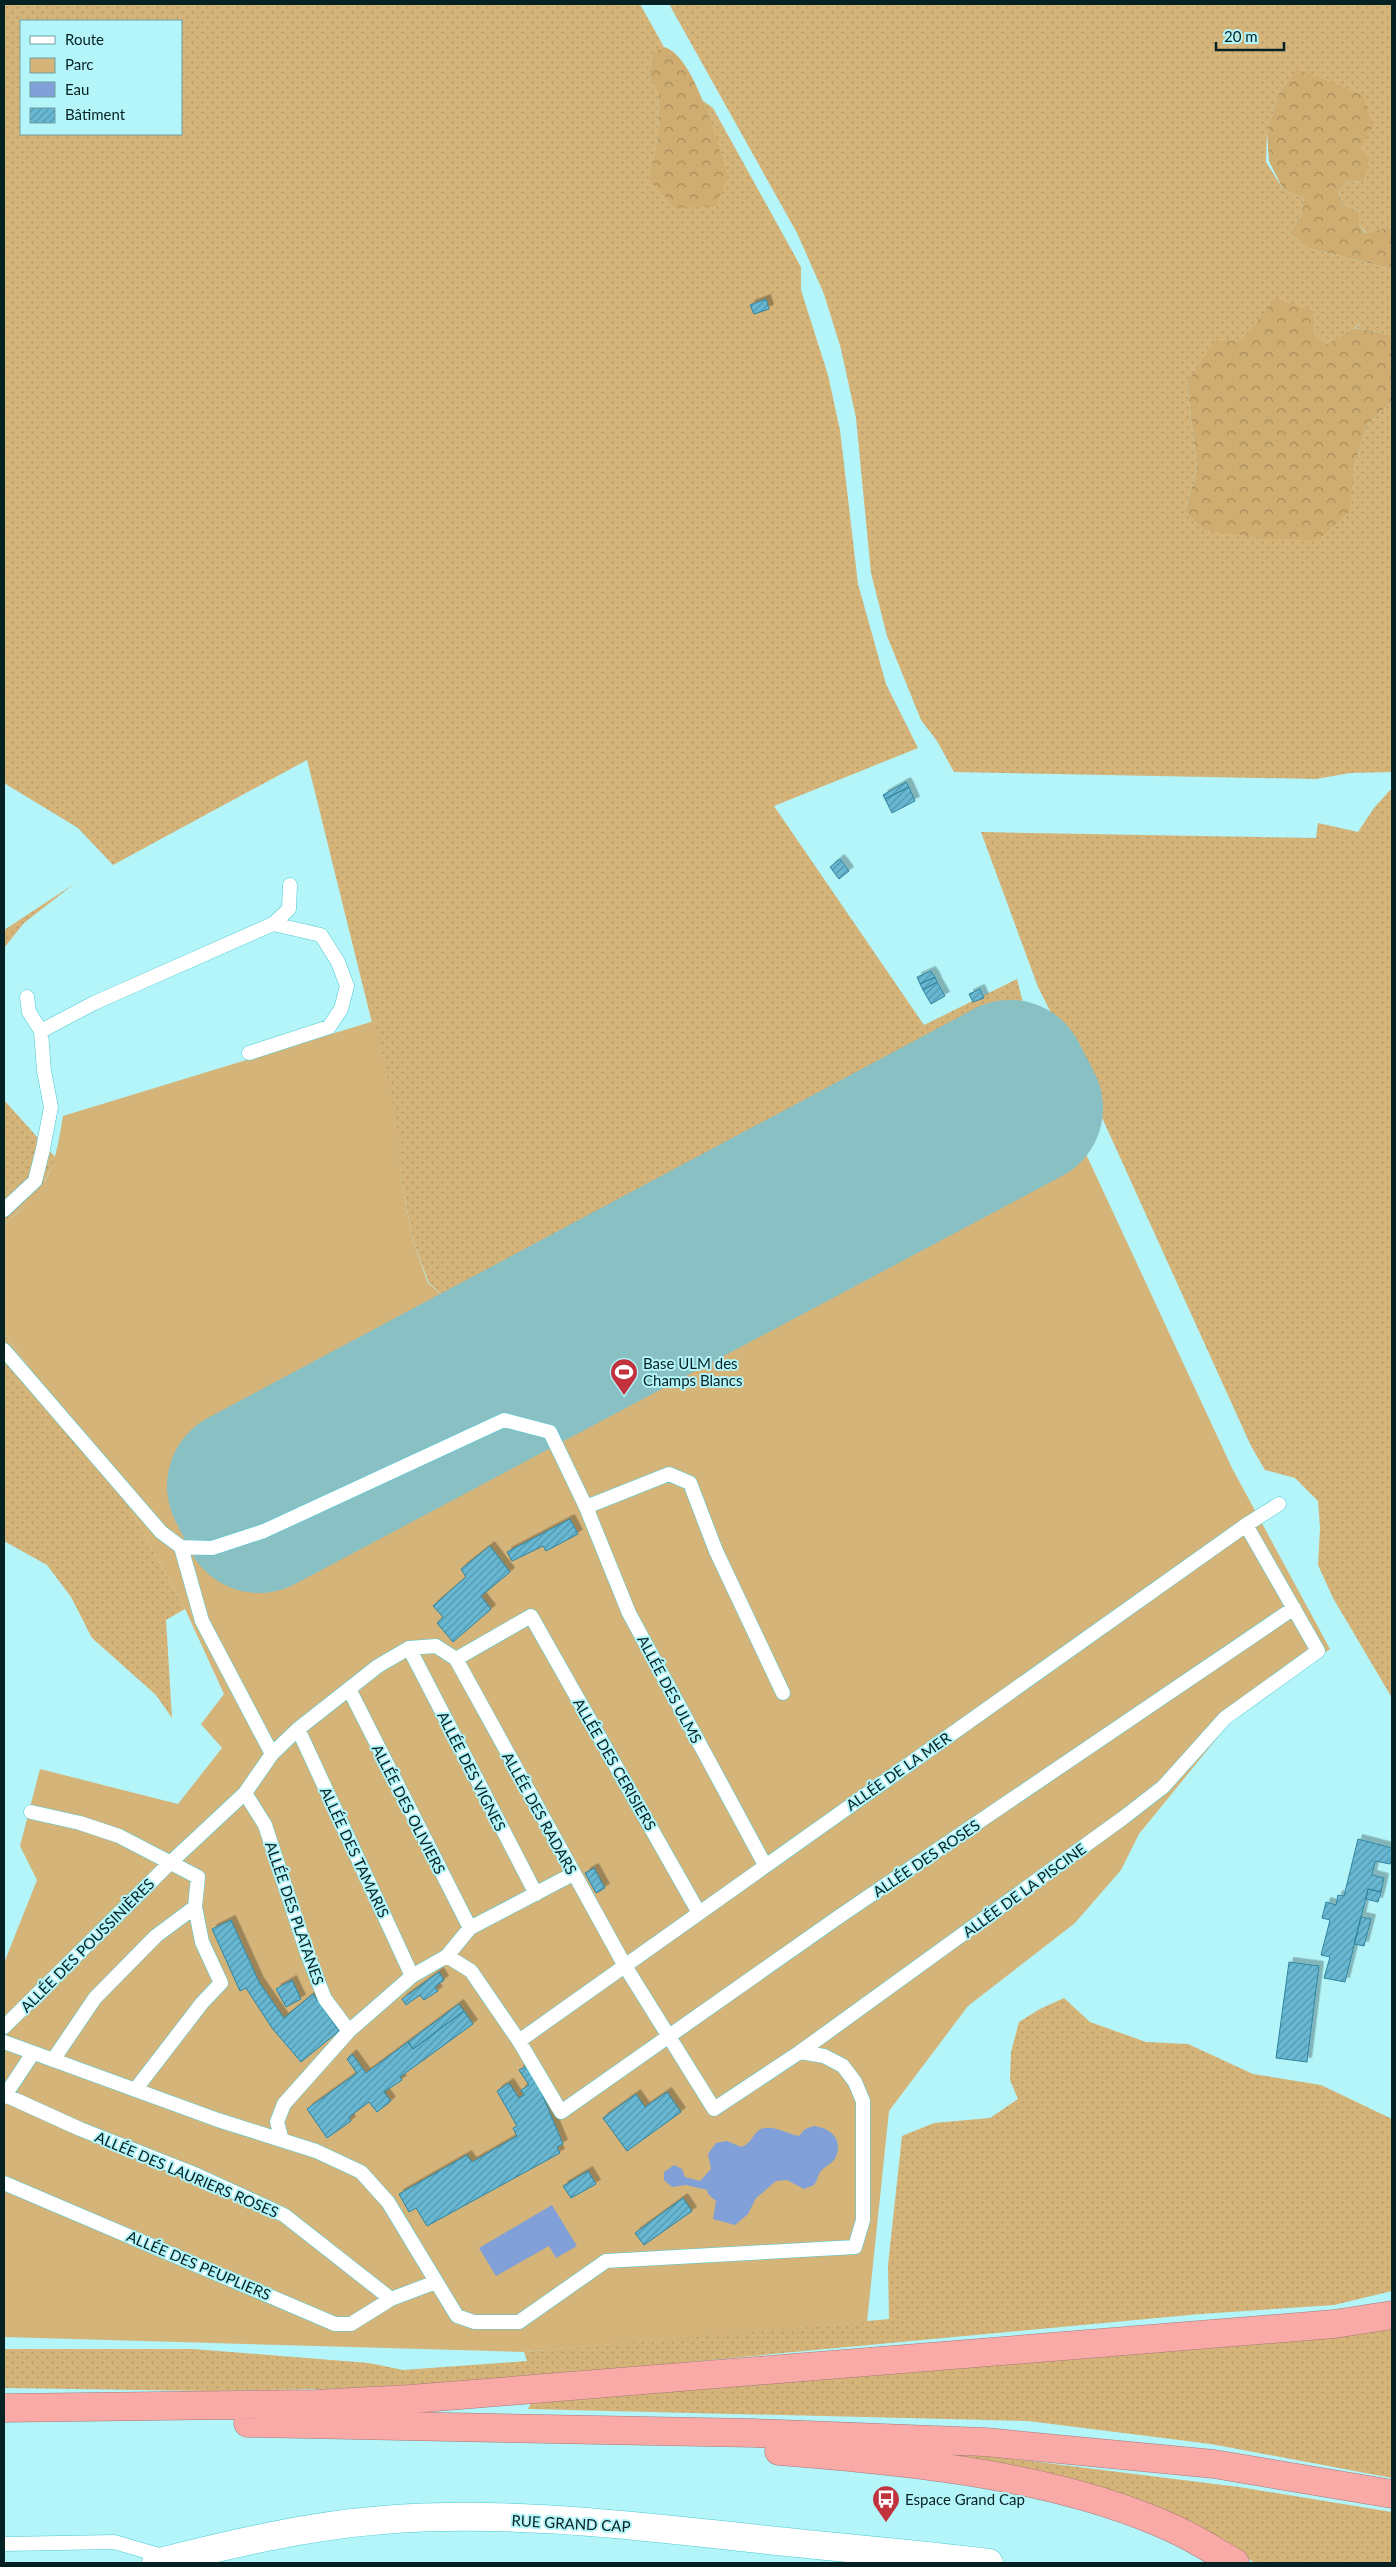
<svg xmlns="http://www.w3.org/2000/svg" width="1396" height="2567" viewBox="0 0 1396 2567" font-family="Lato,sans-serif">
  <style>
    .grass { fill: url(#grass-dots); fill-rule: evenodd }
    .forest { fill: url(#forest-crowns) }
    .green { fill: #d5b47a }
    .water { fill: #81a0d7 }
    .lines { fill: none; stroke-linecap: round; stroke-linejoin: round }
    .runway { stroke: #88c0c4; stroke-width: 154 }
    .building { fill: url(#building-hatch); stroke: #30849d; filter: url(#shadow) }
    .lane-casing { stroke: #4ccad3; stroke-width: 15 }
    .street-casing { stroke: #4ccad3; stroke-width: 29 }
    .highway-casing { stroke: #a47a79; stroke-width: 29 }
    .lane { stroke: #fff; stroke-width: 14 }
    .street { stroke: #fff; stroke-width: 28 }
    .highway { stroke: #f9aaa7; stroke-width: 28 }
    .labels { text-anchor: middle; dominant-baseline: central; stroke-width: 4; stroke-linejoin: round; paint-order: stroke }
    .poi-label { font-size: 15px; fill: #062123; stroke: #b3f5f9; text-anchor: start }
    .street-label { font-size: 15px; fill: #062123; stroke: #b3f5f9 }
  </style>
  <defs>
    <pattern id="grass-dots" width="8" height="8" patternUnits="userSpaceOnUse" patternTransform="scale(1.25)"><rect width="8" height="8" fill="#d5b47a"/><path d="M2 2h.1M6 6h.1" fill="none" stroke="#b59a69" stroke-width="1.8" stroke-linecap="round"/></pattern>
    <pattern id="forest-crowns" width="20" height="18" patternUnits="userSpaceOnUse" patternTransform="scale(1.25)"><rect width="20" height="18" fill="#cfad70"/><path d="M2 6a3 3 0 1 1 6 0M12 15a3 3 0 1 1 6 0" fill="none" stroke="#a68c5c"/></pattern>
    <pattern id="building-hatch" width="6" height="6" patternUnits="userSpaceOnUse" patternTransform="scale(1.25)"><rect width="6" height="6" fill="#67b8d3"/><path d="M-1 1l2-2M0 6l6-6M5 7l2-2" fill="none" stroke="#5395ab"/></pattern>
    <filter id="shadow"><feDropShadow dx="4.5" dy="-4.5" stdDeviation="0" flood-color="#0004"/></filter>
  </defs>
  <rect width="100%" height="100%" fill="#b3f5f9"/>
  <!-- grass -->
  <path class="grass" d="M 4,4 L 640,4 L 664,47 L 654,54 L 648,74 L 659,93 L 658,137 L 649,181 L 712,130 L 702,100 L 713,108 L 801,267 L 801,290 L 828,375 L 840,430 L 858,584 L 886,684 L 918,748 L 774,806 L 924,1025 L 1017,979 L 1032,1038 L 532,1296 L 451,1303 L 429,1283 L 413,1241 L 402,1184 L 395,1116 L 307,760 L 113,865 L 78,828 L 4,783 ZM 21,21 L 181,21 L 181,134 L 21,134 Z
    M 669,4 L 1392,4 L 1392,227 L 1366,233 L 1359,225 L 1359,212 L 1343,204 L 1338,190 L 1347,181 L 1363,182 L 1359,148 L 1297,70 L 1279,93 L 1267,132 L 1266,162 L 1283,189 L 1304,198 L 1301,216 L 1289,233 L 1308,248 L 1392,269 L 1392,335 L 1356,328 L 1362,321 L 1353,330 L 1327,344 L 1313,333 L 1241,341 L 1187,383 L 1197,469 L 1185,511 L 1353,470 L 1367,425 L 1392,401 L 1392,772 L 1350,773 L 1316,779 L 954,772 L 937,741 L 921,720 L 887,636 L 871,573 L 856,418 L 841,349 L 824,294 L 797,233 Z
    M 1390,790 L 1392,790 L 1392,1698 L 1333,1598 L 1318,1565 L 1320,1528 L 1318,1501 L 1295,1478 L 1265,1470 L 1251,1446 L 1084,1078 L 1038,987 L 981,832 L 1316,838 L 1318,823 L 1358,832 L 1374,808 Z
    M 74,884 L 24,923 L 4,948 L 4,930 Z
    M 4,1100 L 56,1158 L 38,1195 L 4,1224 Z
    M 4,1333 L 126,1501 L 185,1609 L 166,1620 L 172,1718 L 156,1695 L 92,1638 L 71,1597 L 47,1565 L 4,1541 Z
    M 1064,1998 L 1090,2022 L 1146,2042 L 1188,2044 L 1253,2074 L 1321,2085 L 1392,2119 L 1392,2291 L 1334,2305 L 1200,2314 L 422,2387 L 213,2391 L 4,2388 L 4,2349 L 193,2349 L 369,2363 L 403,2370 L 527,2361 L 524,2352 L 889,2319 L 888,2265 L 902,2136 L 934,2123 L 990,2118 L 1018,2099 L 1010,2080 L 1011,2052 L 1019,2022 L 1040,2009 Z
    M 1392,2322 L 1392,2478 L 1211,2444 L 1028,2421 L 528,2409 L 534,2397 Z
    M 943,2450 L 1239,2487 L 1392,2512 L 1392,2563 L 1255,2563 L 1201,2529 L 1127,2495 L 961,2460 Z"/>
  <!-- forest -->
  <path class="forest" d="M 664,47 C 695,55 717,145 728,175 L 716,206 L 676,208 L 649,180 L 658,137 L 659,94 L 648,74 L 654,53 Z
    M 1297,69 L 1363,95 L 1373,126 L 1360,148 L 1369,158 L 1363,182 L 1347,181 L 1338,191 L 1343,204 L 1359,212 L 1359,225 L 1365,233 L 1392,227 L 1392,269 L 1308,248 L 1289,233 L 1301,216 L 1304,198 L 1283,189 L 1269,161 L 1267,132 L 1279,93 Z
    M 1275,299 L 1313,311 L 1313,333 L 1327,344 L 1356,328 L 1392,335 L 1392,401 L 1367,425 L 1353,470 L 1350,511 L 1318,540 L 1268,539 L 1205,530 L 1185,511 L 1197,469 L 1187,383 L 1216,340 L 1241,341 Z"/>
  <!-- green -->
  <path class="green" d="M 374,1021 L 396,1116 L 402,1184 L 413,1241 L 428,1283 L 451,1303 L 532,1296 L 1032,1038 L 1232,1468 L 1330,1649 L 1235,1716 L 1139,1834 L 1121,1870 L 1075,1923 L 968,2006 L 889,2111 L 867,2322 L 524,2352 L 4,2337 L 4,1963 L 37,1880 L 20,1846 L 40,1769 L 178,1804 L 222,1748 L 201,1724 L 224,1694 L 185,1609 L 126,1501 L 4,1333 L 4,1224 C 49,1189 54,1171 63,1116 Z"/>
  <!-- water -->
  <path class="water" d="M 814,2126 C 829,2128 842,2137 837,2154 C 835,2163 826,2165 821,2171 C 818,2175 817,2181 814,2185 L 804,2189 L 787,2180 L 776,2181 L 756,2198 L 748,2214 L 735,2225 L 713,2219 L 716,2201 L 708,2194 L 707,2190 L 686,2185 L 672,2187 L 664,2180 L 664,2172 L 674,2165 L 682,2169 L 685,2177 L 700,2181 L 711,2169 L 708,2154 L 716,2143 L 727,2141 L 741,2147 C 751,2144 751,2137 758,2131 C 769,2122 787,2134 799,2136 L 805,2129 Z
    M 552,2205 L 577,2246 L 556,2258 L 549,2246 L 496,2276 L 479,2248 Z"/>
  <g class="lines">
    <!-- runway -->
    <path class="runway" d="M 1010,1077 L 1026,1108 L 259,1516 L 244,1486 Z"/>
  </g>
  <!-- building -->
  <path class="building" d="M 766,299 L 769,309 L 754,314 L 750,305 Z
    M 906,782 L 909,787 L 885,799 L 883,795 Z
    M 909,787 L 915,801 L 892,813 L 885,799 Z
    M 840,859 L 849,871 L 839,879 L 830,867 Z
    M 931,971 L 935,977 L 920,984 L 917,977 Z
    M 935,977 L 937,982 L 923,990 L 920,984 Z
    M 937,982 L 945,996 L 931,1004 L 923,990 Z
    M 980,989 L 984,998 L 973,1002 L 969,994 Z
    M 570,1519 L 578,1534 L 546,1551 L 543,1546 L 512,1561 L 507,1552 Z
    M 490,1546 L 510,1572 L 481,1596 L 491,1609 L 453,1642 L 437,1623 L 443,1617 L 433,1606 L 466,1577 L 461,1569 Z
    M 1358,1839 L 1392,1848 L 1392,1857 L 1390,1864 L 1375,1861 L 1372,1875 L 1384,1878 L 1381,1892 L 1368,1889 L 1345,1982 L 1324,1978 L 1330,1957 L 1321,1955 L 1330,1920 L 1322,1918 L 1326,1902 L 1336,1905 L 1338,1895 L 1344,1896 Z
    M 594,1868 L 605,1888 L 596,1893 L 585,1873 Z
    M 1368,1889 L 1381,1892 L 1378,1902 L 1366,1899 Z
    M 1361,1917 L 1371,1919 L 1364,1946 L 1354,1944 Z
    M 231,1920 L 259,1982 L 284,2018 L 313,1994 L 339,2031 L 301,2062 L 272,2028 L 246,1988 L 240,1991 L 212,1929 Z
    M 1289,1962 L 1319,1966 L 1307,2062 L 1276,2058 Z
    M 439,1972 L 444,1980 L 435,1987 L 438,1991 L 424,2000 L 420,1995 L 406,2005 L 402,1999 Z
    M 292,1980 L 301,1999 L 286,2007 L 276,1989 Z
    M 459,2004 L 464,2011 L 413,2049 L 408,2042 Z
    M 464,2011 L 473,2024 L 400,2077 L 402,2080 L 384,2092 L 391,2101 L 377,2112 L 369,2102 L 349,2117 L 351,2121 L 327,2138 L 307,2109 L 357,2073 L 347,2059 L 352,2054 L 366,2073 L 408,2042 L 413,2049 Z
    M 527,2066 L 537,2082 L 563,2144 L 557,2147 L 560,2153 L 427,2226 L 416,2208 L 409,2212 L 399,2194 L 467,2155 L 472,2162 L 517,2136 L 513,2128 L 517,2126 L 497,2091 L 509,2083 L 519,2098 L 524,2095 L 521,2090 L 529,2085 L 519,2070 Z
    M 667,2092 L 681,2112 L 627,2151 L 603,2118 L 636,2094 L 645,2107 Z
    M 588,2171 L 596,2184 L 571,2198 L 563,2186 Z
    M 683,2198 L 692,2211 L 644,2245 L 635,2233 Z"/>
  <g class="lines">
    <!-- lane casing -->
    <g class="lane-casing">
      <path id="lane" d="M 27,997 L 29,1012 L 41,1031 L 94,1003 L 273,924
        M 249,1053 L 329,1027 L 341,1009 L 347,986 L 338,962 L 321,935 L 273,924 L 289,909 L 290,885
        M 4,1210 L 35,1181 L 43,1149 L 51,1107 L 44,1071 L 41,1031
        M 4,1350 L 161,1532 L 181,1547 L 202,1621 L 272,1754
        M 586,1507 L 669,1474 L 690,1483 L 716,1551 L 783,1693
        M 181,1547 L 212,1548 L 264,1531 L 504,1420 L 550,1432 L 586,1507 L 629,1613 L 765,1865
        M 409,1648 L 536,1894
        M 456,1659 L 625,1966 L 714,2109 L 800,2052 L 1123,1818 L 1163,1787 L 1225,1718 L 1318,1651 L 1246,1525
        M 349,1689 L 470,1928
        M 298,1729 L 412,1976
        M 245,1793 L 265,1825 L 307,1953 L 325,1999 L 349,2031
        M 31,1812 L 80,1823 L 119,1836 L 198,1877 L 195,1907
        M 447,1956 L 470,1928 L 573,1874
        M 4,2027 L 171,1862 L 245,1793 L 272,1754 L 298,1729 L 378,1666 L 409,1648 L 436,1646 L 456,1659 L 531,1616 L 699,1913
        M 519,2041 L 1246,1525 L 1279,1504
        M 4,2042 L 218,2120 L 316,2151 L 361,2172 L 388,2202 L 457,2316 L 474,2322 L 519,2322 L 606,2261 L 855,2247 L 863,2220 L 863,2101 L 855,2082 L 843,2066 L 824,2056 L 800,2052
        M 53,2060 L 95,1998 L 156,1936 L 195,1907 L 202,1942 L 221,1983 L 202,2003 L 135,2090
        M 5,2095 L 80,2129 L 197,2175 L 284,2215 L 391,2299 L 436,2282
        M 4,2097 L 33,2053
        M 282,2140 L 277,2122 L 284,2104 L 349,2031 L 412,1976 L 447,1956 L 471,1971 L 519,2041 L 561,2112 L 840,1916 L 1294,1608
        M 4,2183 L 335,2324 L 351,2324 L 391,2299
        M 4,2544 L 114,2542 L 166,2557"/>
    </g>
    <!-- street casing -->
    <g class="street-casing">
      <path id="street" d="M 156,2563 C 231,2544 306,2526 383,2520 C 505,2510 629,2525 750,2538 C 829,2547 909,2553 989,2563"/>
    </g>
    <!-- highway casing -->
    <g class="highway-casing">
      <path id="highway" d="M 4,2408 L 315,2404 L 411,2399 L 1334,2324 L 1392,2315
        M 248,2423 L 754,2433 L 985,2442 L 1214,2464 L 1392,2494
        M 779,2451 C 907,2461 1058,2475 1176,2530 C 1196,2539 1216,2552 1235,2563"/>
    </g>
    <!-- lane -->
    <use href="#lane" class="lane"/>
    <!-- street -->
    <use href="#street" class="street"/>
    <!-- highway -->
    <use href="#highway" class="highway"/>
  </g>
  <!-- icons -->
  <defs>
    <g id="stadium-pin" transform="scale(1.4375)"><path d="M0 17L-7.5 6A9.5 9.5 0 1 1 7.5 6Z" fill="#c2323d" stroke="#b3f5f9"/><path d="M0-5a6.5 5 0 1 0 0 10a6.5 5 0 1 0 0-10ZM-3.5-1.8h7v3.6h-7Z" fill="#fff"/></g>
    <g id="bus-pin" transform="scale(1.4375)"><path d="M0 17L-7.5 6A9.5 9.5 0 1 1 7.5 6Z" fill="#c2323d" stroke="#b3f5f9"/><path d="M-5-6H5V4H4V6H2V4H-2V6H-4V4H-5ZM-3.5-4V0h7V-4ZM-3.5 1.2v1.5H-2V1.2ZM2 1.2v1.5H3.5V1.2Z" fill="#fff"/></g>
  </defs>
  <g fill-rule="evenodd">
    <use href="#stadium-pin" x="624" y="1372"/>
    <use href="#bus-pin" x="886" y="2499"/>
  </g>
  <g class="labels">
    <!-- poi labels -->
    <g class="poi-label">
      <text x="643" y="1363">Base ULM des<tspan x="643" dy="17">Champs Blancs</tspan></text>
      <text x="905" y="2499">Espace Grand Cap</text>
    </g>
    <!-- street labels -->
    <g class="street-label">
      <text transform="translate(670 1689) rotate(62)">ALLÉE DES ULMS</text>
      <text transform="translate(615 1764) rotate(60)">ALLÉE DES CERISIERS</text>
      <text transform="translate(472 1771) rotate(63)">ALLÉE DES VIGNES</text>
      <text transform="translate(898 1771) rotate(-35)">ALLÉE DE LA MER</text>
      <text transform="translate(409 1809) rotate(63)">ALLÉE DES OLIVIERS</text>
      <text transform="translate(540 1813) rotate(61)">ALLÉE DES RADARS</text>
      <text transform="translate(355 1852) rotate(65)">ALLÉE DES TAMARIS</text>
      <text transform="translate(926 1858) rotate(-34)">ALLÉE DES ROSES</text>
      <text transform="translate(1024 1890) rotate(-36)">ALLÉE DE LA PISCINE</text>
      <text transform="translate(295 1913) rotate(71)">ALLÉE DES PLATANES</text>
      <text transform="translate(87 1945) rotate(-45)">ALLÉE DES POUSSINIÈRES</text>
      <text transform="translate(187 2174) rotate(23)">ALLÉE DES LAURIERS ROSES</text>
      <text transform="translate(199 2265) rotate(23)">ALLÉE DES PEUPLIERS</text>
      <text transform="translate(571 2523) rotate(3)">RUE GRAND CAP</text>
    </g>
  </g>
  <!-- border -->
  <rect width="1396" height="2567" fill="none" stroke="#062123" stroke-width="10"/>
  <!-- legend -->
  <rect x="20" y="20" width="162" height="115" fill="#b3f5f9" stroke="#6ea0a3"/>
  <rect x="30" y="36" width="25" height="8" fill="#ffffff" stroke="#6ea0a3"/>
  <text x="65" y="45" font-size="15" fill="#062123">Route</text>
  <rect x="30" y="58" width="25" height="15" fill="#d5b47a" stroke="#6ea0a3"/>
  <text x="65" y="70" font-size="15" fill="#062123">Parc</text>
  <rect x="30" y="82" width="25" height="15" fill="#81a0d7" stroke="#6ea0a3"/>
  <text x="65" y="95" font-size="15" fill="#062123">Eau</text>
  <rect x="30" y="108" width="25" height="15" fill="url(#building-hatch)" stroke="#6ea0a3"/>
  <text x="65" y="120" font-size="15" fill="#062123">Bâtiment</text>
  <!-- scale -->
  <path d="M1216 42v8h68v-8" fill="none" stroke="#062123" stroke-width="2.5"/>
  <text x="1224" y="42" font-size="15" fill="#062123" stroke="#b3f5f9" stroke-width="4" paint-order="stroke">20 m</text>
</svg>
